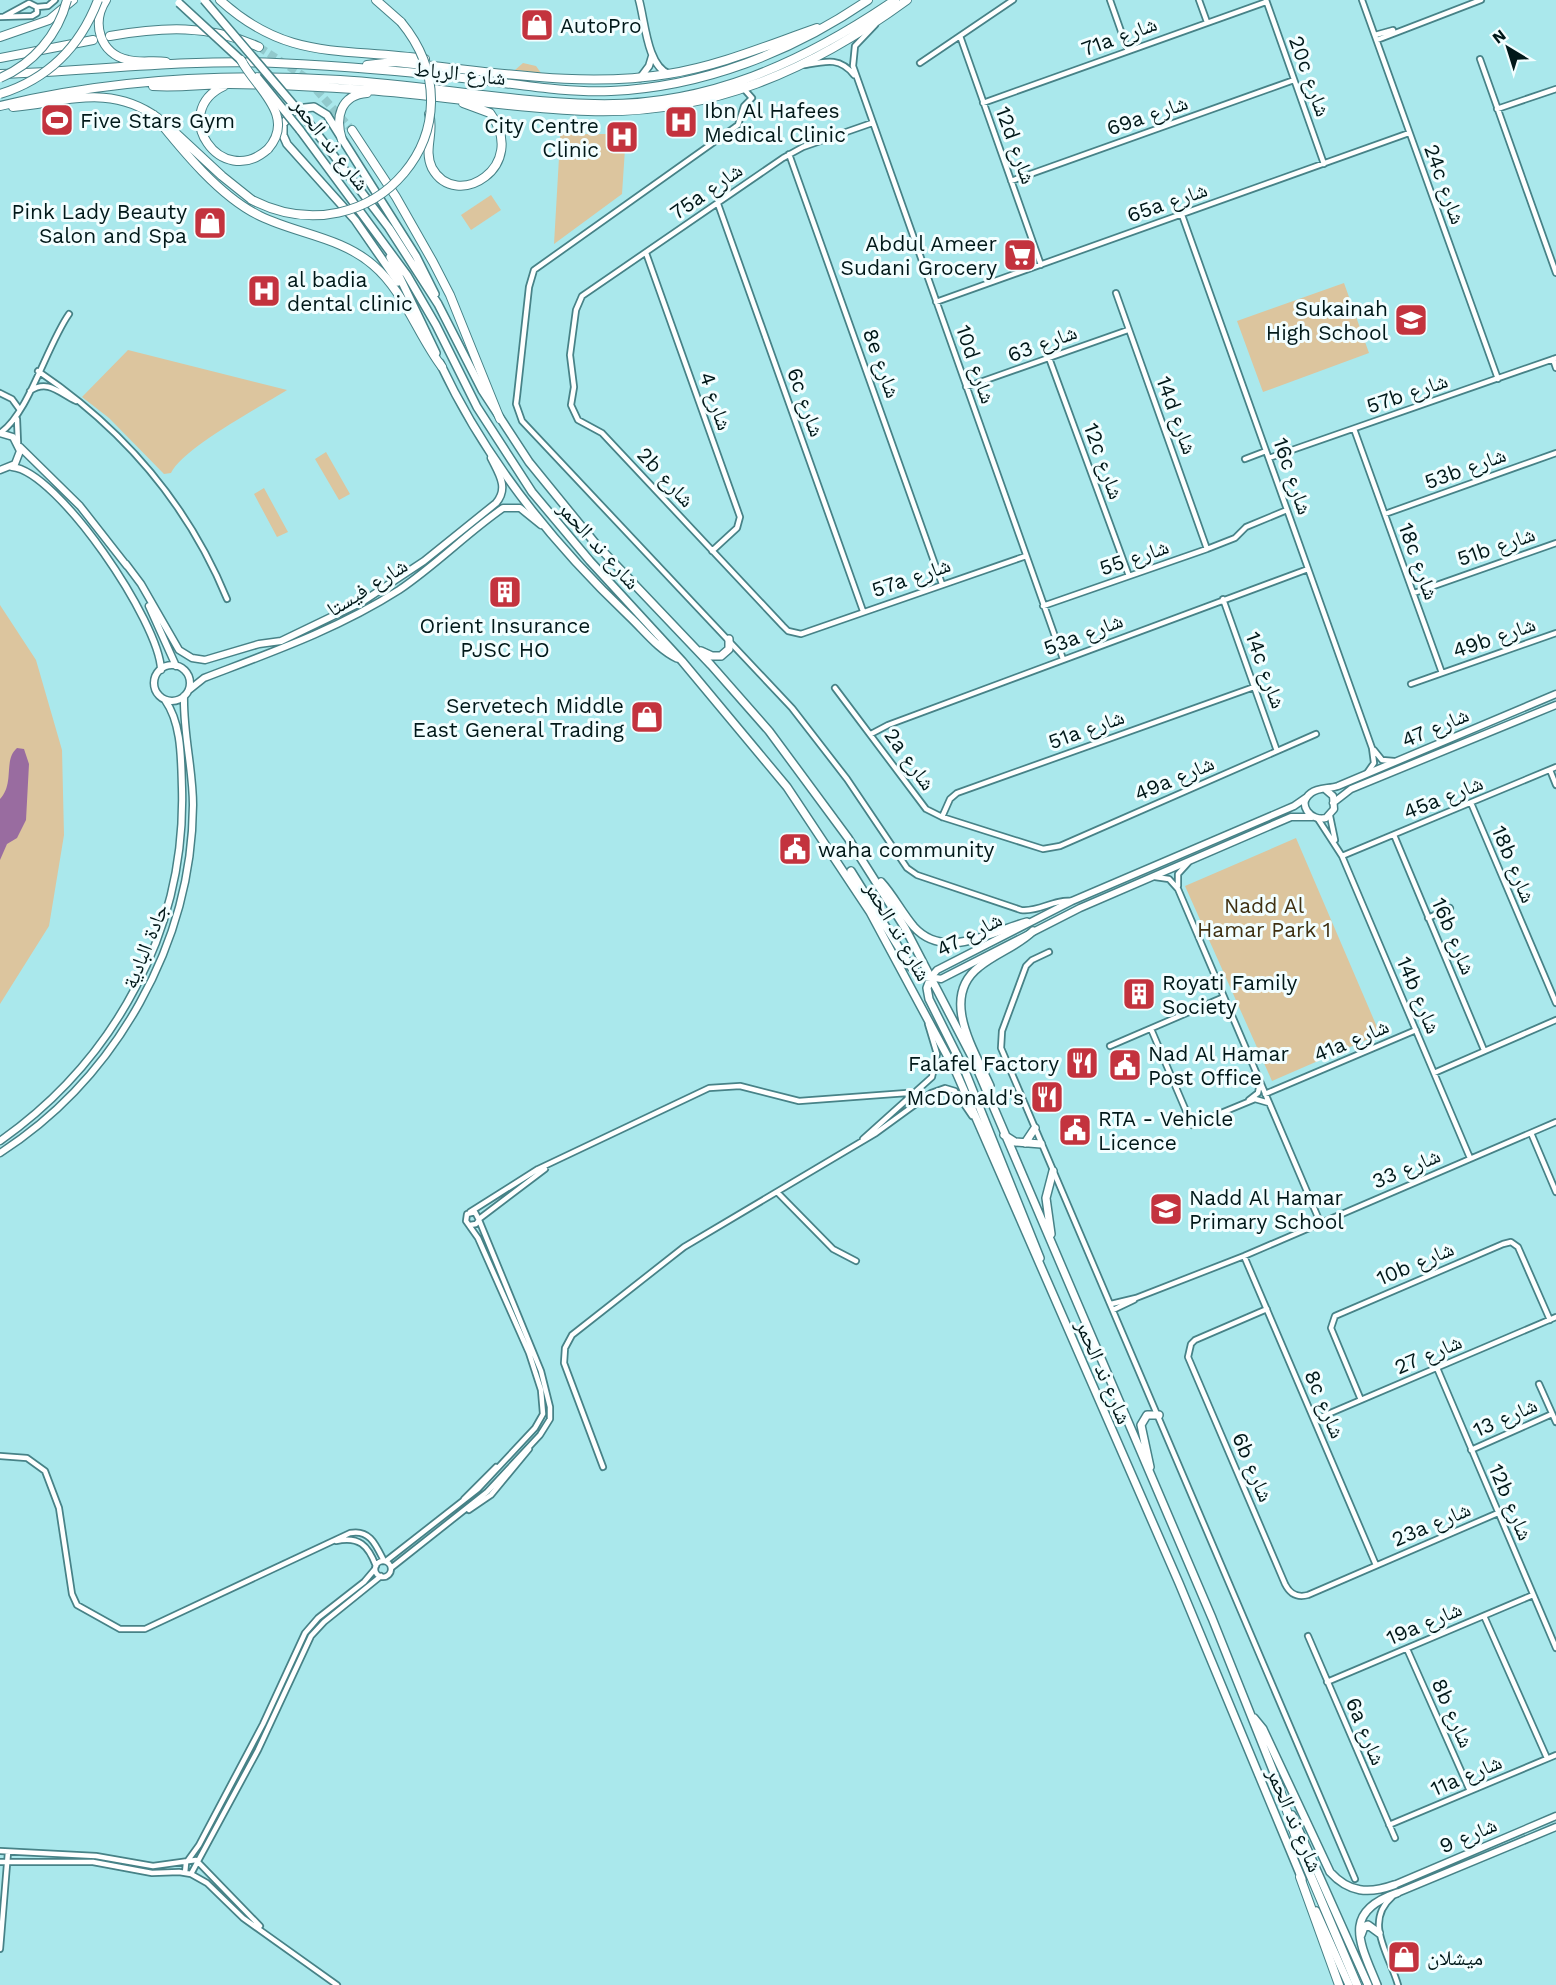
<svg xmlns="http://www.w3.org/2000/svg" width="1556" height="1985" viewBox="0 0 1556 1985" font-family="'Work Sans','Noto Naskh Arabic',sans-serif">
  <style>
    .green { fill: #dcc59e }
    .water { fill: #996ca0 }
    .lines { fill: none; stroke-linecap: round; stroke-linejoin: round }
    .highway-tunnel { stroke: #91c9cc; stroke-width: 8; stroke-dasharray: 8 4; stroke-linecap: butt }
    .street-casing { stroke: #478287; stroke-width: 8 }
    .secondary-casing { stroke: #478287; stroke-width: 9 }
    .primary-casing { stroke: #478287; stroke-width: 10 }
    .highway-casing { stroke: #478287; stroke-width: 10 }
    .street { stroke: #fff; stroke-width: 4.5 }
    .secondary { stroke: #fff; stroke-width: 6 }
    .primary { stroke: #fff; stroke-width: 7 }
    .highway { stroke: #fff; stroke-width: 8 }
    .primary-bridge-casing { stroke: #478287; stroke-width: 10; stroke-linecap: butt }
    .highway-bridge-casing { stroke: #478287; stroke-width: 10; stroke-linecap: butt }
    .primary-bridge { stroke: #fff; stroke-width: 7 }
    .highway-bridge { stroke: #fff; stroke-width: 8 }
    .labels { text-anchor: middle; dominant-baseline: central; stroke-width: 6; stroke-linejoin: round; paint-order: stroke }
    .poi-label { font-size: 21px; fill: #011819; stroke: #f2feff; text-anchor: start }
    .street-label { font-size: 21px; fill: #011819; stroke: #f2feff }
    .park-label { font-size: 21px; fill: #3f3012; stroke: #f2feff }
  </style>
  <rect width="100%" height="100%" fill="#aae8ec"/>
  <!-- green -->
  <path class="green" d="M 523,63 L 536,66 L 541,73 L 515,70 Z
    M 561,123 L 580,124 L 578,134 L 626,134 L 622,194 L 554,244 Z
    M 491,195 L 501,210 L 471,230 L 461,215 Z
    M 1344,283 L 1369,353 L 1263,392 L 1237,321 Z
    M 128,350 L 287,390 C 260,407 183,448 171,473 L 164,474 L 109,418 L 82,397 Z
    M 326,452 L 350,494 L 339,500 L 315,459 Z
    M 264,488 L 288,532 L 277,537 L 254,494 Z
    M 0,605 L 36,660 L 62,750 L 64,835 L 49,926 L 0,1004 Z
    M 1296,838 L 1380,1034 L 1272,1081 L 1185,886 Z"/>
  <!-- water -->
  <path class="water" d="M 17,748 L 24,749 L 29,764 L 26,820 L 17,838 L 7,844 L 0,860 L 0,799 C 15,783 3,760 17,748 Z"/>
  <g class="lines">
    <!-- highway-tunnel -->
    <path class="highway-tunnel" d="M 259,47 L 305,77 L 352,130"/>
    <!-- street casing -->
    <g class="street-casing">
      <path id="street" d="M 1110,0 L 1128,51
        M 1199,0 L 1207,22
        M 1266,0 L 1324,164
        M 1362,0 L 1498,379
        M 37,7 L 48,6 L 55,0
        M 0,17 L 32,16 L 37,13 L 37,7 L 29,3 L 5,16
        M 875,25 L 855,46 L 853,66 L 1063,659
        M 1375,35 L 1393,30
        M 960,36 L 1041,265
        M 1377,40 L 1481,0
        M 1480,59 L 1556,273
        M 920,63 L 1013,0
        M 805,65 C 826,61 840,57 854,75
        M 744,89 L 752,98 L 744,106 L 738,125 L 534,270 L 529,287 L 517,396 L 516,404 L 522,421 L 792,708 L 847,779 L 907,868 L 917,875 L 1021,910 C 1040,912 1053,899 1072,901
        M 983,103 L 1266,2
        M 1497,109 L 1556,89
        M 872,123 L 803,147 L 783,158 L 582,296 L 576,310 L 570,355 L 574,387 L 571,405 L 578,420 L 602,433 L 783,626 L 788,631 L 801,634 L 1026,556
        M 789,154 L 942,584
        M 1011,181 L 1294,80
        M 718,204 L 863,611
        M 1182,215 L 1372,748 L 1374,763 L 1367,773
        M 646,253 L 740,517 L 737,528 L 712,551
        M 1116,293 L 1207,549
        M 936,302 L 1409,133
        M 1049,358 L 1129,576
        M 1553,359 L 1556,368
        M 38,371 C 122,428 188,504 227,599
        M 966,387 L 1128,330
        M 30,391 C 48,379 59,393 76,401
        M 0,393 L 12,399 L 20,410
        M 17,419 L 18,443
        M 1354,429 L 1442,673
        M 0,433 C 28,415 47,345 69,314
        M 1269,458 L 1556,358
        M 1245,459 L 1266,451
        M 1385,514 L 1556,453
        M 1414,593 L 1556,543
        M 1223,599 L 1277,751
        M 1043,606 L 1207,549 L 1235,538 L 1246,527 L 1287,510
        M 1411,684 L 1556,633
        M 835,688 L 926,809 L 942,817 L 1043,849 L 1060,846 L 1316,734
        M 871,734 L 888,725 L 1308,569
        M 1374,750 L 1382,760 L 1394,761
        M 1550,770 L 1556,785
        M 1471,803 L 1556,1003
        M 1330,816 L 1335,840
        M 942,817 L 950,799 L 957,793 L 1254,687
        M 1318,819 L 1342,856 L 1470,1158
        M 1394,835 L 1484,1050
        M 1342,856 L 1556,767
        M 1155,877 L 1169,879 L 1178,889 L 1320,1222
        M 1178,886 L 1178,874 L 1188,863
        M 1428,918 L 1450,908
        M 1049,952 L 1032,960 L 1026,966 L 1002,1031 L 1001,1048 L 1355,1879
        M 1151,1029 L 1192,1125 L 1255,1099 L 1269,1103
        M 1110,1046 L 1224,997
        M 1434,1073 L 1556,1020
        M 1265,1094 L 1416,1030
        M 1249,1100 L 1258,1093 L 1260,1083
        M 1531,1133 L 1556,1192
        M 863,1139 L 932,1077 L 937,1054 L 928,1024
        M 777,1192 L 833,1249 L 856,1261
        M 470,1212 L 538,1169 L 709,1088 L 740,1086 L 799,1101 L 907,1093 L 920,1100
        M 479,1219 L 545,1169
        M 1244,1256 L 1376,1565
        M 1111,1304 L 1136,1298 L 1244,1256 L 1556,1122
        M 1267,1309 L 1195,1340 L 1191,1344 L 1188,1357 L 1285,1584 C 1290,1594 1297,1598 1308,1595 L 1498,1513
        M 1113,1310 L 1134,1300
        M 1437,1368 L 1556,1648
        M 1539,1384 L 1556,1422
        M 1361,1400 L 1331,1328 L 1335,1316 L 1503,1244 L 1511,1242 L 1518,1247 L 1550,1320
        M 1314,1420 L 1556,1317
        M 1471,1450 L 1552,1414
        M 0,1456 L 27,1458 L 45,1471 L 59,1508 L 72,1594 L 77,1605 L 120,1629 L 145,1629 L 350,1533 C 370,1529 376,1545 384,1561
        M 603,1467 L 564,1363 L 565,1348 L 572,1335 L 684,1247 L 876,1133 L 931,1093 L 945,1088 L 955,1091 L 972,1116
        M 464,1499 L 496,1467
        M 469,1510 L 491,1495 L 529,1449
        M 336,1541 C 359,1536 368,1545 376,1566
        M 386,1561 L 478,1489 L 535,1428 L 543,1414 L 541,1390 L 529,1353 L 478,1238 L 466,1221 L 467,1214 L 475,1212 L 479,1220 L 476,1224 L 470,1225
        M375 1569a8 8 0 1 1 16 0a8 8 0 1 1-16 0Z
        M 391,1568 L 487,1492 L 540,1435 L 550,1419 L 550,1407 L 541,1371 L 479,1220
        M 1484,1616 L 1547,1758
        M 1308,1636 L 1395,1838
        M 1407,1649 L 1470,1791
        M 1327,1682 L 1533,1595
        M 1389,1825 L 1556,1755
        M 0,1851 L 96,1856 L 153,1866 L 196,1860 L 260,1926
        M 0,1862 L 93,1862 L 152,1873 L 179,1872 L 191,1874 L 207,1883 L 243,1918 L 337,1985
        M 185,1873 L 186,1863 L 199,1845 L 263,1724 L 305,1633 L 318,1618 L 364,1582 L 375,1569
        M 191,1874 L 258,1750 L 311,1636 L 324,1622 L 381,1576
        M 1392,1897 C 1363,1922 1390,1956 1398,1985
        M 0,1949 L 8,1852"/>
    </g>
    <!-- secondary casing -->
    <g class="secondary-casing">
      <path id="secondary" d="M 639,0 C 645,21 647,66 669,74
        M 640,78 L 649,66 L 652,56
        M 0,433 L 13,437 L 20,451 L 15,464 L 0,470
        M 20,447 L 80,506 L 127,566
        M 12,467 C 58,471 160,623 161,670
        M 126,564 L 141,584 L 179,650 L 192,658 L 205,660 L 259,644 L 281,641 L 362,602 L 424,561 L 496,503 C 509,488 499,474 491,458
        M 149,606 L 176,666
        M154 683a18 18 0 1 1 36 0a18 18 0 1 1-36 0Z
        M 189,690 L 204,678 C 272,652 338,629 399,590 C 436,565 467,533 503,508 L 520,508 L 541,525
        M 1326,790 L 1333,796 L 1334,809 L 1326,818 C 1311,822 1296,804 1311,793 C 1318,787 1330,789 1338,786 L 1556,694
        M 1307,797 L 1294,806 L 1072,901 L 937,970 L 931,977 L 941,979 L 1080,908 L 1291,817 L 1312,817
        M 1333,803 L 1351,789 L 1556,705
        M 0,1141 C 115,1060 186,930 182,788 C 181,759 182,724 165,700
        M 0,1153 C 116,1078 192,944 193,805 C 193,769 183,733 184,696
        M 1394,1885 L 1556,1816
        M 1397,1893 L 1556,1827"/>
    </g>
    <!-- primary casing -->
    <g class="primary-casing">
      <path id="primary" d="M 309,123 L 389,228 L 438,304 L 482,390 L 529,462 L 595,543 L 711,665 L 769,731 L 848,838 L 905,928 L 973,1059 L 1212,1618 L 1280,1788
        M 300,130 L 407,275 L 436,325 L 477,407 L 532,492 L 590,561 L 682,661 L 787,787 L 870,912 L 956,1072 L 1179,1583 L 1302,1879
        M 390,257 L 436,353
        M 398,282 L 355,220 L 287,144 L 283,135 L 283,124 L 295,109 L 314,107 L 327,115 L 416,256 L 435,294
        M 440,363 C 485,459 552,543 629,616 C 644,630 658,649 677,658
        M 701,651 L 712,656 L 721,656 L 729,649 L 729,639
        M 851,871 L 911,967 L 920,976 L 931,977 L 927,988 L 929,999 L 965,1071 L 1040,1258
        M 881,882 C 893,895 902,913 914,927 C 945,961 992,931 1027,922
        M 990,1095 L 990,1086 C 975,1051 939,998 979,967 C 996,953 1018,946 1033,931
        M 1004,1135 L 1015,1142 L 1041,1144
        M 1025,1143 L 1035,1128
        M 1051,1234 L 1046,1198 L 1053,1171
        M 1150,1467 L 1141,1425 L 1147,1415 L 1159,1415
        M 1254,1718 L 1263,1729 L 1330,1872 C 1349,1893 1369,1894 1394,1885
        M 1292,1815 L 1368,1985
        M 1316,1911 L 1349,1985
        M 1361,1935 L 1364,1927 L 1368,1925 L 1379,1933
        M 1377,1985 C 1360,1943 1341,1912 1397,1893"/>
    </g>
    <!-- highway casing -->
    <g class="highway-casing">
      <path id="highway" d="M 106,0 C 91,23 100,54 128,60 C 140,63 154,60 166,62
        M 220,0 C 288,62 342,47 425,59
        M 376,0 L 401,22
        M 110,36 C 162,27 209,24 259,47
        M 0,37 L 49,20 L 73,0
        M 0,58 L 93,40
        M 367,65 L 394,62 C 485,70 577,89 668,74 C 719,66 768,45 817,28
        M 0,74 C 92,71 184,59 276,63 C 341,66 406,71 471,79 C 517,84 564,93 611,91 C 703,87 792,52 868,0
        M 153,86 C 178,88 205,84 230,84 C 275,84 321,87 366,90 C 440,95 514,109 588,111 C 709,115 810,71 907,0
        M 224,86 C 168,112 221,191 268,149
        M 0,106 C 111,79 226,73 340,80 C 425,85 509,102 594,104 C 707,107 804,62 895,0
        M 13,107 C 67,102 110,83 158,118
        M 429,114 C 435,132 423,149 432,168 C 456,212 530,166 490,113 L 463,103
        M 154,115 C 182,150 220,197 260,216 C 297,234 341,237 373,265 C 404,291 417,334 442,367
        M 167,125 L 222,176 L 252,200
        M 352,130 L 396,197 L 433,262 L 450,295 L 500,419
        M 342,140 C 335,118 340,95 367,93
        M 1278,1784 L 1301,1853 L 1357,1985
        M 1300,1877 L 1339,1985"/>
    </g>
    <!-- street -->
    <use href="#street" class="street"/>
    <!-- secondary -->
    <use href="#secondary" class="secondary"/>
    <!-- primary -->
    <use href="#primary" class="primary"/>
    <!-- highway -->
    <use href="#highway" class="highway"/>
    <!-- primary-bridge casing -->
    <g class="primary-bridge-casing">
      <path id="primary-bridge" d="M 204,0 L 309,123
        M 179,3 L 243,62
        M 257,77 L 300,130"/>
    </g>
    <!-- highway-bridge casing -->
    <g class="highway-bridge-casing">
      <path id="highway-bridge" d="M 241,60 C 256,88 297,116 268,149
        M 0,78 C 33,64 58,35 67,0
        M 0,94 C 48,79 80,47 98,0
        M 252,200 C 373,261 487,126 401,22"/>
    </g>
    <!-- primary-bridge -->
    <use href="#primary-bridge" class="primary-bridge"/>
    <!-- highway-bridge -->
    <use href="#highway-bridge" class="highway-bridge"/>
  </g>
  <!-- icons -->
  <defs>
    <g id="shop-square" transform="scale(1.725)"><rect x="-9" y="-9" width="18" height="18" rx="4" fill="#c3333e" stroke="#f2feff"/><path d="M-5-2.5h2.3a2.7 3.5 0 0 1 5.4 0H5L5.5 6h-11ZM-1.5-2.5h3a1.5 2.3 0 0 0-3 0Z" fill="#fff"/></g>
    <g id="stadium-square" transform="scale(1.725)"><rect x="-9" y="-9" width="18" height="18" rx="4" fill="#c3333e" stroke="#f2feff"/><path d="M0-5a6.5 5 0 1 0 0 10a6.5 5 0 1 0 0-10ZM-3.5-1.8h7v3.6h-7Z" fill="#fff"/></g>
    <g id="hospital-square" transform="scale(1.725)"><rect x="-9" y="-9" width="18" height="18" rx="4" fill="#c3333e" stroke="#f2feff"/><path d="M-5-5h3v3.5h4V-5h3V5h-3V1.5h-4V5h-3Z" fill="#fff"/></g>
    <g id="supermarket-square" transform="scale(1.725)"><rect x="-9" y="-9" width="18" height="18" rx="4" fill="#c3333e" stroke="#f2feff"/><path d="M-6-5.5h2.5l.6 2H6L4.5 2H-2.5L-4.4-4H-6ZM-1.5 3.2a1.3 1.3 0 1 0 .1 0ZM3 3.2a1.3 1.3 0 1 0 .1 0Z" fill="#fff"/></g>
    <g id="school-square" transform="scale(1.725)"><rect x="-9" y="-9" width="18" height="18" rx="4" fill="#c3333e" stroke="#f2feff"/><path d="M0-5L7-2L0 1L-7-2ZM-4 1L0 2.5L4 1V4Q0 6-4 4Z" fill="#fff"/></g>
    <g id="building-square" transform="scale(1.725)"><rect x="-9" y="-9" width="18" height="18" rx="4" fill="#c3333e" stroke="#f2feff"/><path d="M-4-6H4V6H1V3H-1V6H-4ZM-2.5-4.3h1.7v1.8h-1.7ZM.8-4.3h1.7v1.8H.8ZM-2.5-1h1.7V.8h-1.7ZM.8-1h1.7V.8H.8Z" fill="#fff"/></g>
    <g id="civic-square" transform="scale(1.725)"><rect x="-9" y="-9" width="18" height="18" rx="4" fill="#c3333e" stroke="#f2feff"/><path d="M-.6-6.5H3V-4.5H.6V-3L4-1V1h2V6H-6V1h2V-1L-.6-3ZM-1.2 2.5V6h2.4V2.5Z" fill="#fff"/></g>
    <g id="restaurant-square" transform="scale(1.725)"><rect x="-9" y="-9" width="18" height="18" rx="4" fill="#c3333e" stroke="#f2feff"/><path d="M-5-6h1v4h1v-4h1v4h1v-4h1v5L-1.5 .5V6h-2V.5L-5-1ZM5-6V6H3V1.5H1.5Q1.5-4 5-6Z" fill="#fff"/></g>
  </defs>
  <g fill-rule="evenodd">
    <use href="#shop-square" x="537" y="25"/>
    <use href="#stadium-square" x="57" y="120"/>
    <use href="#hospital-square" x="681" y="122"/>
    <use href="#hospital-square" x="622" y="137"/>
    <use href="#shop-square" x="210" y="223"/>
    <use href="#supermarket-square" x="1020" y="255"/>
    <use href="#hospital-square" x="264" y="291"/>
    <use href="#school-square" x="1411" y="320"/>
    <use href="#building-square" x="505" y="592"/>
    <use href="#shop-square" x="647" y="717"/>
    <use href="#civic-square" x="795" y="849"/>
    <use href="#building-square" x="1139" y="994"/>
    <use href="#restaurant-square" x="1082" y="1063"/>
    <use href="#civic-square" x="1125" y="1065"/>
    <use href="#restaurant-square" x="1047" y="1097"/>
    <use href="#civic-square" x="1075" y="1130"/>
    <use href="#school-square" x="1166" y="1209"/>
    <use href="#shop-square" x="1404" y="1957"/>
  </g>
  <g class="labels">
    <!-- poi labels -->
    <g class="poi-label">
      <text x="560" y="25">AutoPro</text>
      <text x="704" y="110">Ibn Al Hafees<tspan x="704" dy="24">Medical Clinic</tspan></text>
      <text x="80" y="120">Five Stars Gym</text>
      <text x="599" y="125" text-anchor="end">City Centre<tspan x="599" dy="24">Clinic</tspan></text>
      <text x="187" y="211" text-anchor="end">Pink Lady Beauty<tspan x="187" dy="24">Salon and Spa</tspan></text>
      <text x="997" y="243" text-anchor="end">Abdul Ameer<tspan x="997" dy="24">Sudani Grocery</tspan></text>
      <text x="287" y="279">al badia<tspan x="287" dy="24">dental clinic</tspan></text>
      <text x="1388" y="308" text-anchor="end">Sukainah<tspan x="1388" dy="24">High School</tspan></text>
      <text x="505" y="625" text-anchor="middle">Orient Insurance<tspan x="505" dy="24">PJSC HO</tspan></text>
      <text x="624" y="705" text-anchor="end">Servetech Middle<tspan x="624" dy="24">East General Trading</tspan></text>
      <text x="818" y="849">waha community</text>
      <text x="1162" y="982">Royati Family<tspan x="1162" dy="24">Society</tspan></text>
      <text x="1148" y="1053">Nad Al Hamar<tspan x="1148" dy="24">Post Office</tspan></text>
      <text x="1059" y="1063" text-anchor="end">Falafel Factory</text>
      <text x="1024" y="1097" text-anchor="end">McDonald's</text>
      <text x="1098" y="1118">RTA - Vehicle<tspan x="1098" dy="24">Licence</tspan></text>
      <text x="1189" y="1197">Nadd Al Hamar<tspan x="1189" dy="24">Primary School</tspan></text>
      <text x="1427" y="1957">ميشلان</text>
    </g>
    <!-- street labels -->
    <g class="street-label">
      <text transform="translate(1119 36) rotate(-20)">71a شارع</text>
      <text transform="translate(460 73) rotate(6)">شارع الرباط</text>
      <text transform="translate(1310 76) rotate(70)">20c شارع</text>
      <text transform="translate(1147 115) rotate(-19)">69a شارع</text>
      <text transform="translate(331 144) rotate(52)">شارع ند الحمر</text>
      <text transform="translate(1016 145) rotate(70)">12d شارع</text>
      <text transform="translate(1445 184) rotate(70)">24c شارع</text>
      <text transform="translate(706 191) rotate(-35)">75a شارع</text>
      <text transform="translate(1167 202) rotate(-19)">65a شارع</text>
      <text transform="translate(1042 343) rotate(-20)">شارع 63</text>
      <text transform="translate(882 363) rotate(70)">8e شارع</text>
      <text transform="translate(976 364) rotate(71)">10d شارع</text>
      <text transform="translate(1407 393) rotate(-19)">57b شارع</text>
      <text transform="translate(716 401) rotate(71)">شارع 4</text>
      <text transform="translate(806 402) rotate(70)">6c شارع</text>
      <text transform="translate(1177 415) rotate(70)">14d شارع</text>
      <text transform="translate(1104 461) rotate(70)">12c شارع</text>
      <text transform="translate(1465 468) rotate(-20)">53b شارع</text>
      <text transform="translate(1293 476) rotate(71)">16c شارع</text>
      <text transform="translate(666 477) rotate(47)">2b شارع</text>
      <text transform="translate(599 545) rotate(48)">شارع ند الحمر</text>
      <text transform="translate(1496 546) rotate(-19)">51b شارع</text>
      <text transform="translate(1134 557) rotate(-19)">شارع 55</text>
      <text transform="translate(1419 561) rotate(70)">18c شارع</text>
      <text transform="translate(911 577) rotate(-19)">57a شارع</text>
      <text transform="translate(367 587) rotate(-32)">شارع فيستا</text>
      <text transform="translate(1083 634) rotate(-21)">53a شارع</text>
      <text transform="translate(1494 637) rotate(-19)">49b شارع</text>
      <text transform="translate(1266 670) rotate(70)">14c شارع</text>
      <text transform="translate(1435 727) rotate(-23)">شارع 47</text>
      <text transform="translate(1086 729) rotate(-20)">51a شارع</text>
      <text transform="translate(910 759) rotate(54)">2a شارع</text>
      <text transform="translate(1174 778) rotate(-23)">49a شارع</text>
      <text transform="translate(1443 797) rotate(-22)">45a شارع</text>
      <text transform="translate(1514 864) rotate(67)">18b شارع</text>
      <text transform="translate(898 931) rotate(60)">شارع ند الحمر</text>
      <text transform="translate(969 934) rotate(-28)">شارع 47</text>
      <text transform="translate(1454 936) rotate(67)">16b شارع</text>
      <text transform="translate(145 946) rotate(-68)">جادة البادية</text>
      <text transform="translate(1419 995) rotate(67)">14b شارع</text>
      <text transform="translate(1351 1040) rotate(-23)">41a شارع</text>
      <text transform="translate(1406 1168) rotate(-23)">شارع 33</text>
      <text transform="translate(1415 1263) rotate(-23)">10b شارع</text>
      <text transform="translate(1428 1354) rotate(-23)">شارع 27</text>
      <text transform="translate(1104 1372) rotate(67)">شارع ند الحمر</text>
      <text transform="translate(1325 1404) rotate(67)">8c شارع</text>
      <text transform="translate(1505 1417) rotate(-24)">شارع 13</text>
      <text transform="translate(1253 1467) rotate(67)">6b شارع</text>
      <text transform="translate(1511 1502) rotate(67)">12b شارع</text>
      <text transform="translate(1431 1524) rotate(-23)">23a شارع</text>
      <text transform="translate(1424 1623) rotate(-23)">19a شارع</text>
      <text transform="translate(1453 1713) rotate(66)">8b شارع</text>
      <text transform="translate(1366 1731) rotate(67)">6a شارع</text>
      <text transform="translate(1466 1775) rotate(-23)">11a شارع</text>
      <text transform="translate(1295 1820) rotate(67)">شارع ند الحمر</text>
      <text transform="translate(1468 1835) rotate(-23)">شارع 9</text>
    </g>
    <!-- park labels -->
    <g class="park-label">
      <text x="1264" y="905">Nadd Al<tspan x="1264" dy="24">Hamar Park 1</tspan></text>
    </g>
  </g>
  <!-- north arrow -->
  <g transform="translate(1508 48) rotate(322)" stroke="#f2feff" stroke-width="4.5" paint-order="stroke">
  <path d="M0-4.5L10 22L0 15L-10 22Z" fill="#011819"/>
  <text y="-9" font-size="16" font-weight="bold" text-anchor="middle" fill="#011819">N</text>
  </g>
</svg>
